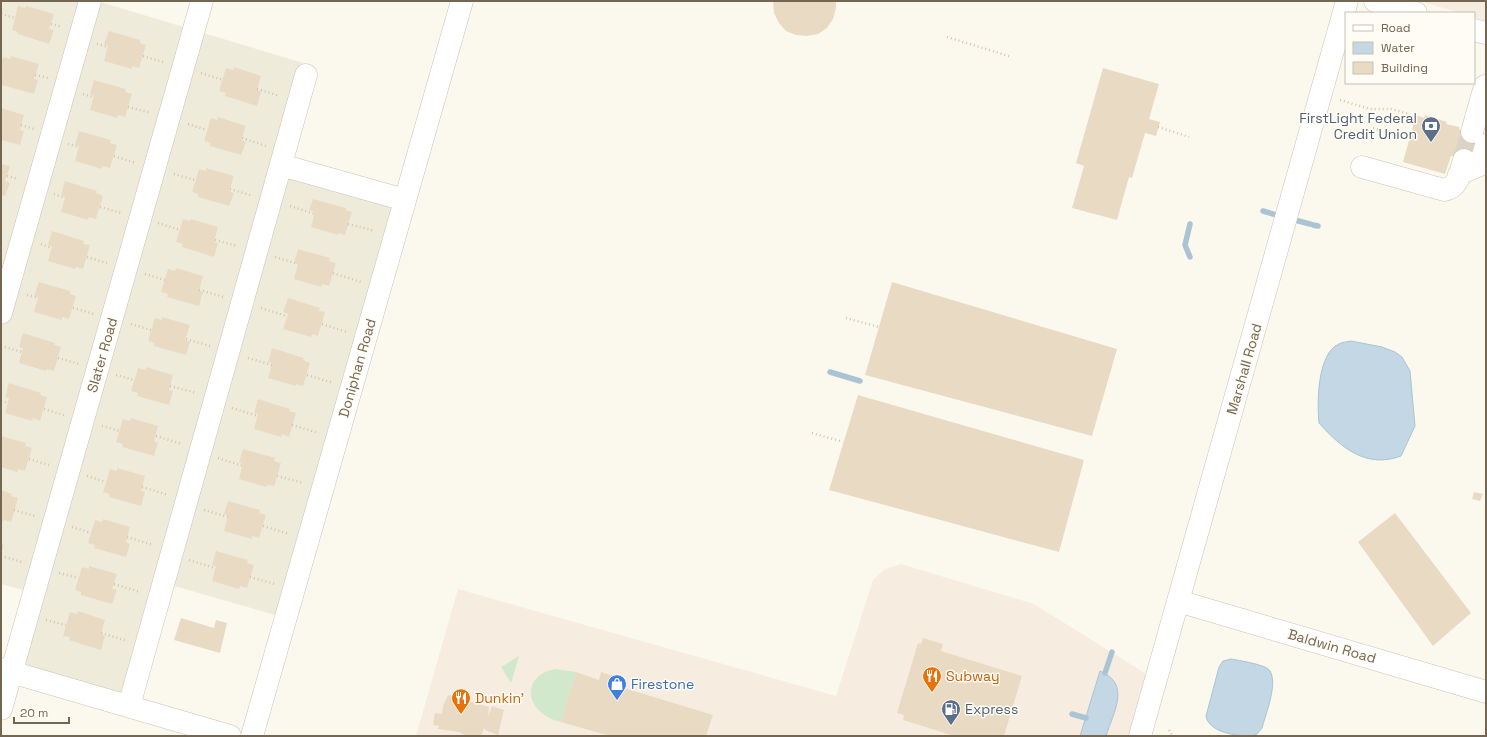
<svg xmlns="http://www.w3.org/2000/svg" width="1487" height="737" viewBox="0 0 1487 737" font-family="'Space Grotesk',sans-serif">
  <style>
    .residential { fill: #efebda }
    .commercial { fill: #f7ece0 }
    .green { fill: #d1e8cc }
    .water { fill: #c3d7e4; stroke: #aac4d4 }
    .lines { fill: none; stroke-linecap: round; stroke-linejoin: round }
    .stream { stroke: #aac4d4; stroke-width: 5.5 }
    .building { fill: #e9dbc3 }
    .minor-tunnel { stroke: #dad4c7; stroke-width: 22; stroke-dasharray: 22 11; stroke-linecap: butt }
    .minor-casing { stroke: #cbc2b1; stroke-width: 23 }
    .path { stroke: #d4c4aa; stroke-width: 2.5; stroke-dasharray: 1 3; stroke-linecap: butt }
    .minor { stroke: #fff; stroke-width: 22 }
    .labels { text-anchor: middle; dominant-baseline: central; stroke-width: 3; stroke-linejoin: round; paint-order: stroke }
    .service-label { font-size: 14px; fill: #4e5e75; stroke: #fefcf4; text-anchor: end }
    .street-label { font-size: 14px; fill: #756652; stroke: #fefcf4 }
    .food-label { font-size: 14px; fill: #c56008; stroke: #fefcf4; text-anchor: start }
    .shop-label { font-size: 14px; fill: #366cbe; stroke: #fefcf4; text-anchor: start }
  </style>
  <rect width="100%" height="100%" fill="#fbf9ee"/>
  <!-- residential -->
  <path class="residential" d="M 1,1 L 97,1 L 310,65 L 281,165 L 405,200 L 285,618 L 164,583 L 129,706 L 12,672 L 34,593 L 1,584 Z"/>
  <!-- commercial -->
  <path class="commercial" d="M 1420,1 L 1486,1 L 1486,21 L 1474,17 L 1474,13 L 1460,13 Z
    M 901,564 L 1034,604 L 1156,680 L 1140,736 L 416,736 L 458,589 L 836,696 L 873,580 L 885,569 Z"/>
  <!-- green -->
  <path class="green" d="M 519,656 L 511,683 L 501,667 Z
    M 555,669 L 576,672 L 561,722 C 525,714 519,676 555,669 Z"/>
  <!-- water -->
  <path class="water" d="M 1351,341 L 1382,347 L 1395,352 L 1402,357 L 1410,371 L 1415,426 L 1401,456 C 1367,469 1341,448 1319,423 C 1317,404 1317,353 1339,344 C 1342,342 1347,342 1351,341 Z
    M 1231,659 C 1242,661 1255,663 1265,667 C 1282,674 1266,713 1262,728 L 1257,734 L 1252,736 C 1237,736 1209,733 1206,716 L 1219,667 L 1223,661 Z
    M 1100,671 C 1131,684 1114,711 1106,736 L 1080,736 Z"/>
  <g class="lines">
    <!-- stream -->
    <path class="stream" d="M 1263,211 L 1283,217
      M 1291,219 L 1310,224
      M 1190,224 L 1185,245 L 1190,257
      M 1313,225 L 1318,226
      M 830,372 L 860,381
      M 1105,673 L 1112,652
      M 1072,714 L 1086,718"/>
  </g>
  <!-- building -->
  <path class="building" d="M 773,1 L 836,1 L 836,8 L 833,19 L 827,28 L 818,34 L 807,36 L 796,35 L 786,31 L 779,23 L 774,13 Z
    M 18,6 L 25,8 L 26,6 L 54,14 L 49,29 L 54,30 L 49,44 L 18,34 L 18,32 L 12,30 Z
    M 109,31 L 140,40 L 140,43 L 146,45 L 139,68 L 132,66 L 132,69 L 104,61 L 108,46 L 104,44 Z
    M 11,56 L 39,64 L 34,79 L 38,80 L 34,94 L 2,85 L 1,64 L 3,57 L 10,59 Z
    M 234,67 L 261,76 L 257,90 L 261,92 L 257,106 L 225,96 L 226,93 L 219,91 L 226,68 L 233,70 Z
    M 1103,68 L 1159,84 L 1149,119 L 1160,122 L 1156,136 L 1145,133 L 1132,178 L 1129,177 L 1117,220 L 1072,208 L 1084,166 L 1076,163 Z
    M 94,80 L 126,89 L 125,92 L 132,94 L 125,117 L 118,115 L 117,118 L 90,110 L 94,95 L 90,94 Z
    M 1,108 L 24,115 L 20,130 L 24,131 L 20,145 L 1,140 Z
    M 1416,115 L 1424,118 L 1425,115 L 1447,122 L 1446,124 L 1459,127 L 1459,129 L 1483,135 L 1475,163 L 1451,156 L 1445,174 L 1403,162 Z
    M 218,117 L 246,126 L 241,140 L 246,142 L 241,155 L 210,146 L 210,143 L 204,141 L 211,118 L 217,120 Z
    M 79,131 L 111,140 L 110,143 L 117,145 L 110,168 L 103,166 L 102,169 L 75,161 L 79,146 L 75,145 Z
    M 1,164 L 10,166 L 5,181 L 10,183 L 5,196 L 1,195 Z
    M 206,168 L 234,176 L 229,191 L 234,193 L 229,206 L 198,197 L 198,194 L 192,192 L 199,169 L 206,171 Z
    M 65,181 L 97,191 L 96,193 L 103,196 L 96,219 L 89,217 L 88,220 L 61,212 L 65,197 L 61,195 Z
    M 313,199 L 346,208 L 346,210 L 352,212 L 345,235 L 338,233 L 338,235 L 311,227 L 315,212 L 309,210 Z
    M 183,219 L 190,221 L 191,219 L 218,227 L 214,242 L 218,243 L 214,257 L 182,247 L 183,244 L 176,242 Z
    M 52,231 L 84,241 L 83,244 L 90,245 L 83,269 L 76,267 L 75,269 L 48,261 L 52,246 L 48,245 Z
    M 298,249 L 330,258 L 329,261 L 336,263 L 329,286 L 322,284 L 321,287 L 294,279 L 298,264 L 294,263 Z
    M 176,268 L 203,276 L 199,291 L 203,292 L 199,306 L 167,297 L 168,294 L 161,292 L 168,269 L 175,271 Z
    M 39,282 L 70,291 L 70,294 L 76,296 L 69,319 L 62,317 L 62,320 L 34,312 L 38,297 L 34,296 Z
    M 892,282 L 1117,349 L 1092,436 L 865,375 Z
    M 288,298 L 320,308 L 319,311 L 325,312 L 318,336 L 312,334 L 311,337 L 283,329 L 288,314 L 283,312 Z
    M 162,317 L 190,325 L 185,340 L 190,342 L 186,355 L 154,346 L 154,343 L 148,341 L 155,318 L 162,320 Z
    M 23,333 L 55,343 L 54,345 L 61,347 L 54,371 L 47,369 L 46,371 L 19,363 L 23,348 L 19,347 Z
    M 272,348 L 304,358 L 303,360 L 310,363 L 303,386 L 296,384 L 296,386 L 268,378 L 272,363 L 268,362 Z
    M 146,367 L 173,375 L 169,390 L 173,391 L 169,405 L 137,396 L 138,393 L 131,391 L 138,368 L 145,370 Z
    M 9,383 L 41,393 L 40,395 L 47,397 L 40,421 L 33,418 L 32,421 L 5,413 L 9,398 L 5,397 Z
    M 858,395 L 1084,460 L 1059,552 L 829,490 Z
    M 258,399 L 290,409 L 289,411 L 296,413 L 289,437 L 282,434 L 281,437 L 254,429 L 258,414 L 254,413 Z
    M 131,418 L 158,426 L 154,441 L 158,443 L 154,456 L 122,447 L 123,444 L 116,442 L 123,419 L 130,421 Z
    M 1,436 L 26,443 L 25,446 L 32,448 L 25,471 L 18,469 L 17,472 L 1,467 Z
    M 243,449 L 275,458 L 274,461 L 281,463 L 274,486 L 267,485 L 266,487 L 239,479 L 243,464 L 239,463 Z
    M 117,468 L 145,476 L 141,491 L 145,492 L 141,506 L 109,497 L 109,494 L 103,492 L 110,469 L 117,471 Z
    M 1,490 L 12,494 L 11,496 L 18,498 L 11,522 L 4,520 L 3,522 L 1,522 Z
    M 1474,492 L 1483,494 L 1480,501 L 1472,499 Z
    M 228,501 L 260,510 L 259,513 L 266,515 L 259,538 L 252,536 L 252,539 L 224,531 L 228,516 L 224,514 Z
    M 1395,513 L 1471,613 L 1433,646 L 1358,542 Z
    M 103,519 L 130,527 L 126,542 L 130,544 L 126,557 L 94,548 L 95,545 L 88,543 L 95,520 L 102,522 Z
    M 1,544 L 4,545 L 1,555 Z
    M 216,551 L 248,560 L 247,563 L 254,565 L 247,588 L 240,586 L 239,589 L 212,581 L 216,566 L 212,565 Z
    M 89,566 L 117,574 L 112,589 L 117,590 L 112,604 L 81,595 L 81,592 L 75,590 L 82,567 L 89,569 Z
    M 78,611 L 105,620 L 101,634 L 105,636 L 101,650 L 69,640 L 70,637 L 63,636 L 70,612 L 77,614 Z
    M 181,618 L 214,628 L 216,620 L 227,623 L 220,653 L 174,640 Z
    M 923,638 L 943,644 L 941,651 L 1022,676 L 1004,736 L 954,736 L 903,720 L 904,715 L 897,713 L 918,643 L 921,644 Z
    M 576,672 L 599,680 L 601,672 L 623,679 L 621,687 L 713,715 L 706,736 L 610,736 L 561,722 Z
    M 448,695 L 489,707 L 488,717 L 492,706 L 504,710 L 498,735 L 485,730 L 484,728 L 481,736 L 467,736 L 459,732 L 438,729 L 439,726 L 433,725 L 435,713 L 442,714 L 443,706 Z"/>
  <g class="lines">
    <!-- minor-tunnel -->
    <path class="minor-tunnel" d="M 1464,160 L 1472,132"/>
    <!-- minor casing -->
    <g class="minor-casing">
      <path id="minor" d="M 1375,1 L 1416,13
        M 1474,30 L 1486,33
        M 1472,132 L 1485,86
        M 281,165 L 405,200
        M 1362,167 L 1444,190 C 1459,188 1460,172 1464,160
        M 1459,174 L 1480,165 L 1486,145
        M 1,313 L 90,1
        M 1178,601 L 1486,692
        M 1,669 L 230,736
        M 129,706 L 306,75
        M 1,709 L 202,1
        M 252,736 L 462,1
        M 1140,736 L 1347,1"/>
    </g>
    <!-- path -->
    <path class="path" d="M 1,14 L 15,18
      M 51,24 L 62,27
      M 947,37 L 1012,57
      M 97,44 L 108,47
      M 143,56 L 163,62
      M 201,73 L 223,80
      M 35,75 L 48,78
      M 257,89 L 280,96
      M 83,94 L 93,97
      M 1340,100 L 1370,109 L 1391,109 L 1410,114
      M 128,107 L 151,113
      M 188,124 L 207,130
      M 21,125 L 34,129
      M 1158,127 L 1189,137
      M 1373,128 L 1403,137
      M 242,138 L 266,146
      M 68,144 L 79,147
      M 114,156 L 136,163
      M 174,174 L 195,180
      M 7,176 L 18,179
      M 230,189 L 253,196
      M 54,194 L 65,198
      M 290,206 L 315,214
      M 100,207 L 121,213
      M 158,223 L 180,230
      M 348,224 L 375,231
      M 215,240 L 237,246
      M 41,244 L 52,248
      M 87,257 L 107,263
      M 275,257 L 298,264
      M 333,273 L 361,282
      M 145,274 L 165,280
      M 199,290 L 224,297
      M 27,295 L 38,298
      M 73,308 L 94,314
      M 261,308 L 287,316
      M 846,318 L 879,327
      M 131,324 L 151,330
      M 322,324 L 347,332
      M 186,339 L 210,346
      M 1,346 L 22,352
      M 58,358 L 79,364
      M 248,358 L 272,365
      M 116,375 L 134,380
      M 307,375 L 333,383
      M 170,386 L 197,393
      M 1,401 L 8,403
      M 232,408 L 258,416
      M 44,409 L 64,415
      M 292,425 L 319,433
      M 102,426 L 120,431
      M 812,433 L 843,442
      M 156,436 L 182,444
      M 218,458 L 243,466
      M 29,459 L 49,465
      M 87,476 L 106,482
      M 277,476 L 304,483
      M 142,487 L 168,495
      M 14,510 L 35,516
      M 204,510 L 228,517
      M 263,526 L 289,534
      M 72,527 L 91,533
      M 127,537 L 153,545
      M 1,556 L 22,562
      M 189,560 L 215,568
      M 59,573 L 78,578
      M 250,577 L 275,584
      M 114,584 L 140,592
      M 46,620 L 66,625
      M 101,633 L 128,641
      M 1169,730 L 1173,736
      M 946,736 L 946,734"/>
    <!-- minor -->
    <use href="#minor" class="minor"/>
  </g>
  <!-- icons -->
  <defs>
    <g id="bank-pin" transform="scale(1)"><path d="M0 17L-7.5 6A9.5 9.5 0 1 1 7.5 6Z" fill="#5c6f8a" stroke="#fefcf4"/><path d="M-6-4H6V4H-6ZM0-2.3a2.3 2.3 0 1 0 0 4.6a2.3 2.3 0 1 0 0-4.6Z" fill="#fff"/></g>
    <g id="restaurant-pin" transform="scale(1)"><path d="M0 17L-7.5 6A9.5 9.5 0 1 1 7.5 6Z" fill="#e8710a" stroke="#fefcf4"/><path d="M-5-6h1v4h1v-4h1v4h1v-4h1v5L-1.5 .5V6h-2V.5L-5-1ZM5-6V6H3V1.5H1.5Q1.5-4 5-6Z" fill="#fff"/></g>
    <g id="shop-pin" transform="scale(1)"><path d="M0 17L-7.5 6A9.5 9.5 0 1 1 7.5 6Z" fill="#3f7fe0" stroke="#fefcf4"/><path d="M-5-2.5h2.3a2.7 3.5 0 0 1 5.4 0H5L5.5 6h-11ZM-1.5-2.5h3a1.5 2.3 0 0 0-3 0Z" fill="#fff"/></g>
    <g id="fuel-pin" transform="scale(1)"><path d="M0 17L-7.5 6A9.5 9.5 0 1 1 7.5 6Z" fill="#5c6f8a" stroke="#fefcf4"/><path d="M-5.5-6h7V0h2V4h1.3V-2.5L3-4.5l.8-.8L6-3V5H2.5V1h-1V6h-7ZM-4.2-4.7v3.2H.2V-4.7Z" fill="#fff"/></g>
  </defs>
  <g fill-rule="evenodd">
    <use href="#bank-pin" x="1431" y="126"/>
    <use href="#restaurant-pin" x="932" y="676"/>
    <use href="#shop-pin" x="617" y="684"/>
    <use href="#restaurant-pin" x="461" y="698"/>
    <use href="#fuel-pin" x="951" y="709"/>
  </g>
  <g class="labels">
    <!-- service labels -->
    <g class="service-label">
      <text x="1417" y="118">FirstLight Federal<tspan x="1417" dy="16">Credit Union</tspan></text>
      <text x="965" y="709" text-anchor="start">Express</text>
    </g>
    <!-- street labels -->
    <g class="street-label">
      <text transform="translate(102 355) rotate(-74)">Slater Road</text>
      <text transform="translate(357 368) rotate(-74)">Doniphan Road</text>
      <text transform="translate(1244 369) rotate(-74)">Marshall Road</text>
      <text transform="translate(1332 646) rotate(16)">Baldwin Road</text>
    </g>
    <!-- food labels -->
    <g class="food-label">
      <text x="946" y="676">Subway</text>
      <text x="475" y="698">Dunkin'</text>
    </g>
    <!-- shop labels -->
    <g class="shop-label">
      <text x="631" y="684">Firestone</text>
    </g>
  </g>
  <!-- border -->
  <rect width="1487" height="737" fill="none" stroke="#756652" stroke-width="4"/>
  <!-- legend -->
  <rect x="1345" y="12" width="130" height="72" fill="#fefcf4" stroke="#c7c0b3"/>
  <rect x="1353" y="25" width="20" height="6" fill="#ffffff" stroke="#c7c0b3"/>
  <text x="1381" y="32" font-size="12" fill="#756652">Road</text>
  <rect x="1353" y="42" width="20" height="12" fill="#c3d7e4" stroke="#c7c0b3"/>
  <text x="1381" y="52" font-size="12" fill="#756652">Water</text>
  <rect x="1353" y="62" width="20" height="12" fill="#e9dbc3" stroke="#c7c0b3"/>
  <text x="1381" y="72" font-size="12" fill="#756652">Building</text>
  <!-- scale -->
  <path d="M14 717v6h55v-6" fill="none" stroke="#756652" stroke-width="2"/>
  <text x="20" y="717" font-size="12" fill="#756652" stroke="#fefcf4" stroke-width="3" paint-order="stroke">20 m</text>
</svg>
